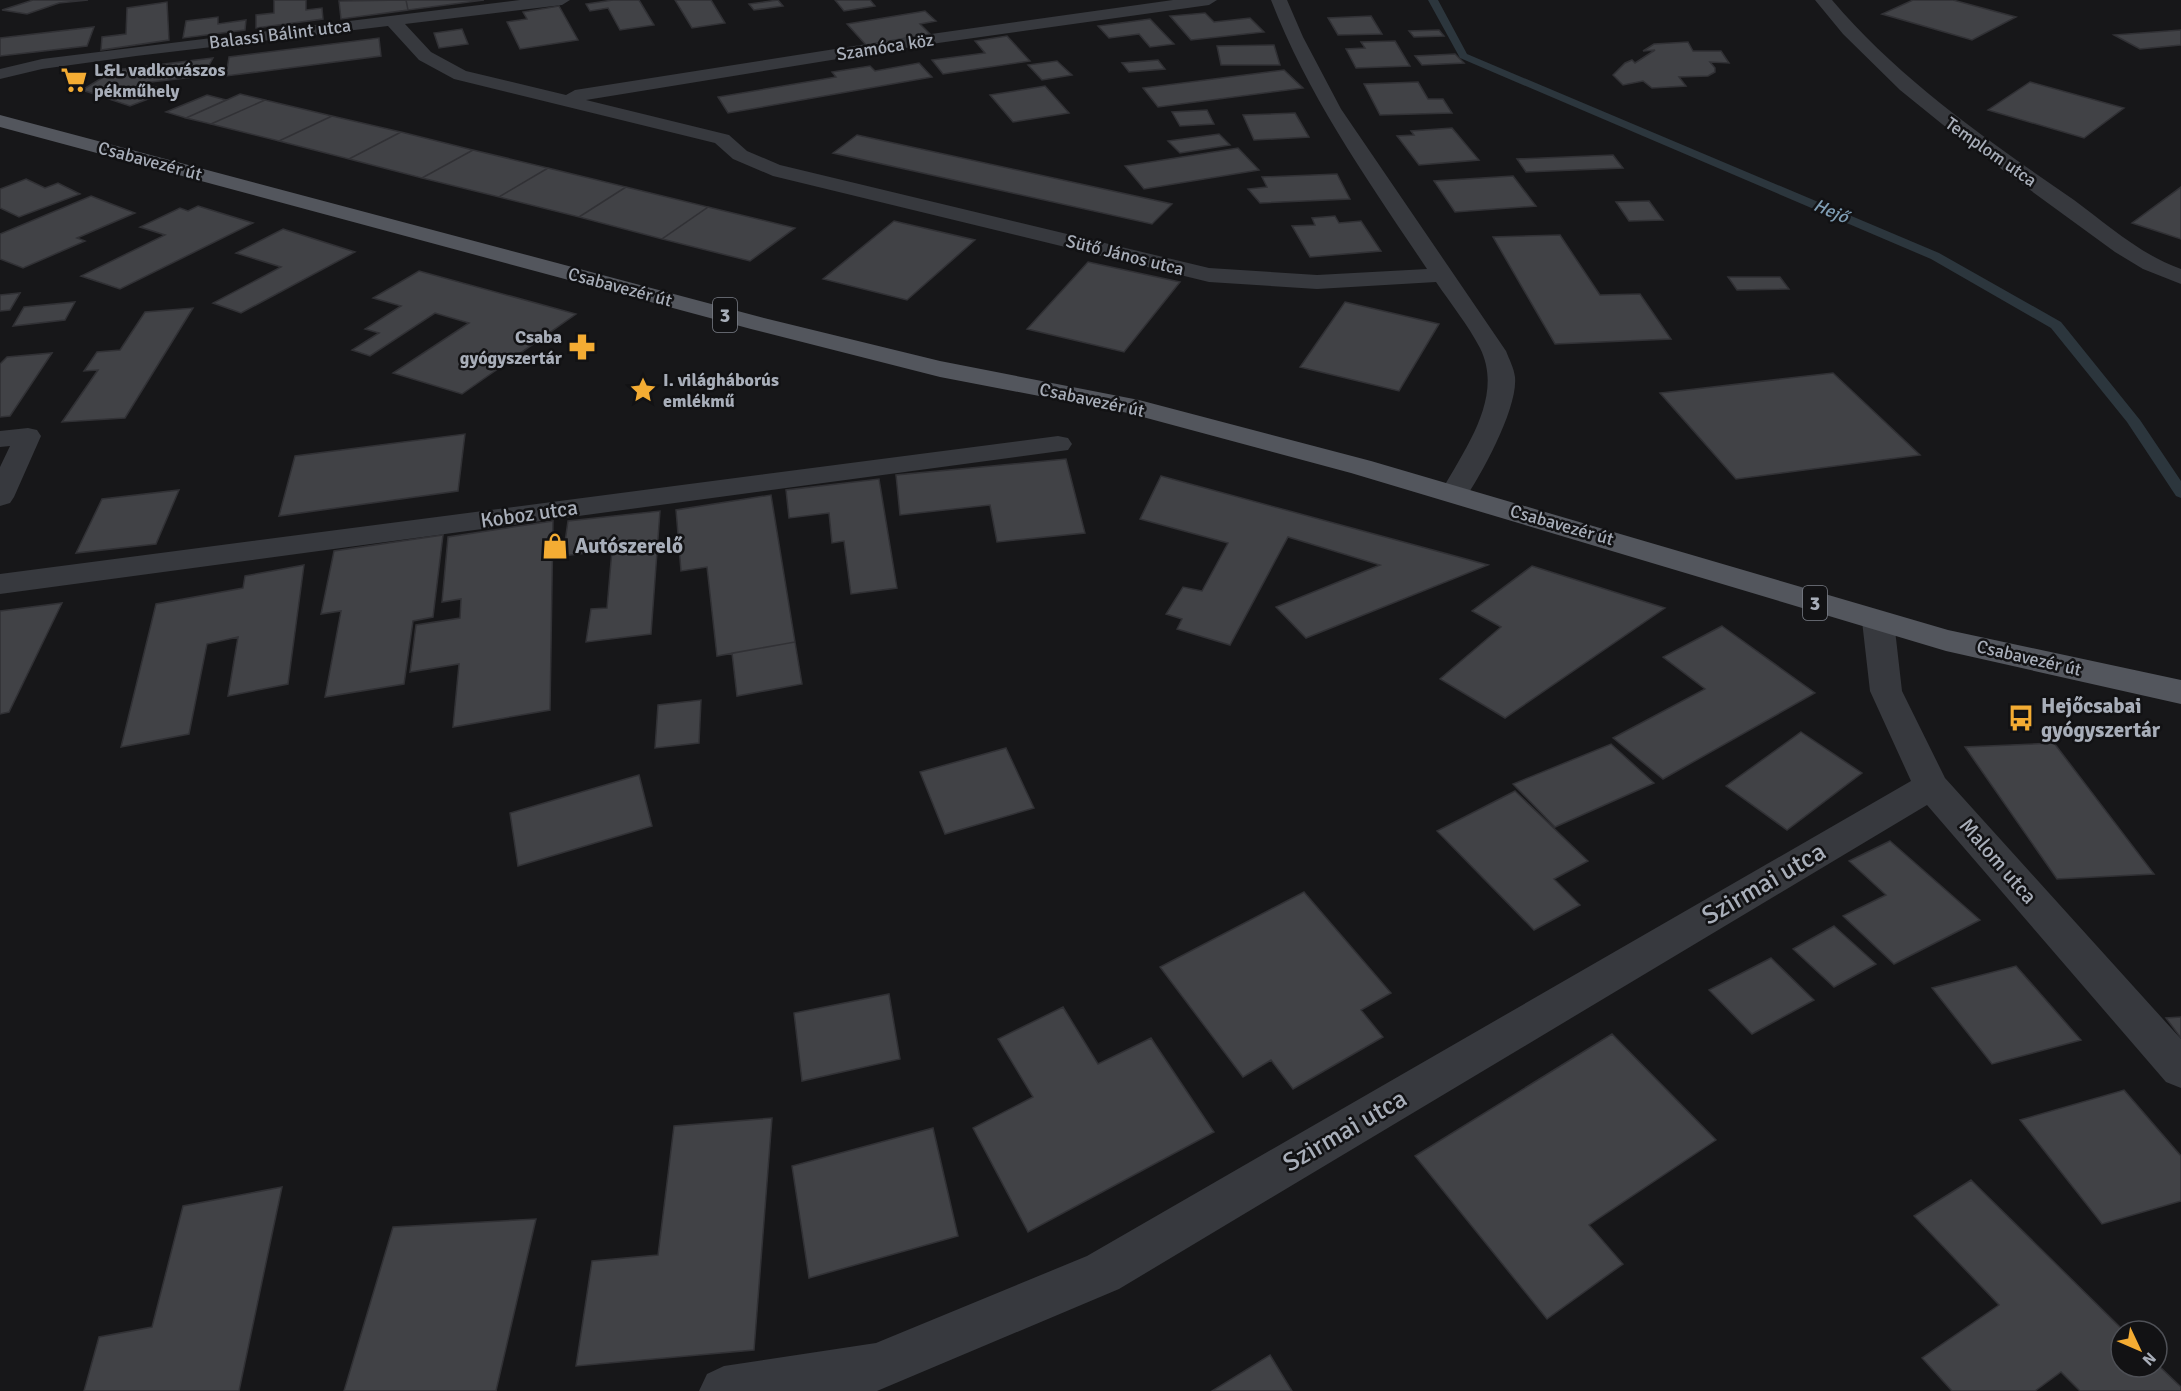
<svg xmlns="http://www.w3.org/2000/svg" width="2181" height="1391" viewBox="0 0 2181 1391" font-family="Signika,sans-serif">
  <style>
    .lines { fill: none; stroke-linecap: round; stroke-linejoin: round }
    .stream { fill: #2c363d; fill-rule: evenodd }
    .building { fill: #414246; stroke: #313135; stroke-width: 1.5 }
    .minor { fill: #37393e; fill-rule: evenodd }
    .major { fill: #53565d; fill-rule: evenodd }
    .labels { text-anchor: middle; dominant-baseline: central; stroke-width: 5; stroke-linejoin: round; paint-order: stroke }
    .far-street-label { font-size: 18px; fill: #a8aeb9; stroke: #121214 }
    .far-poi-label { font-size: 18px; font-weight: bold; fill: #a8aeb9; stroke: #121214; text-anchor: start }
    .far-water-label { font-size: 18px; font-style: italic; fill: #7f9db4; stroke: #121214 }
    .shield { fill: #121214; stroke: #7b7f88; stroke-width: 1.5 }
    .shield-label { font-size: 20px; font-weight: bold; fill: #a8aeb9 }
    .street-label { font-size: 21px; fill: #a8aeb9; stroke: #121214 }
    .poi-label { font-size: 21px; font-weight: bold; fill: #a8aeb9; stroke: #121214; text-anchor: start }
    .near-street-label { font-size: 26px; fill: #a8aeb9; stroke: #121214 }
  </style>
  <rect width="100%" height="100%" fill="#171719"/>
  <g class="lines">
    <!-- stream -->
    <path class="stream" d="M 1428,0 L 1438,0 L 1467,54 L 1939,253 L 2061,322 L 2140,420 L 2181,481 L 2181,498 L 2176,496 L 2127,422 L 2051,328 L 1931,259 L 1460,58 Z"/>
  </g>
  <!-- building -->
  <path class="building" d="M 33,0 L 88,0 L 59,3 L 27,14 L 2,10 Z
    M 274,0 L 306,0 L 306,10 L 322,8 L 323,19 L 256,28 L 256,15 L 274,13 Z
    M 406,0 L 408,10 L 341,19 L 339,1 Z
    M 406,0 L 484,0 L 408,10 Z
    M 613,0 L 639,0 L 654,25 L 620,30 L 608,8 L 590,11 L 586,4 Z
    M 675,0 L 711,0 L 725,23 L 692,28 Z
    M 778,0 L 783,6 L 754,10 L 749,4 Z
    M 835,0 L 870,0 L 875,6 L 844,11 Z
    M 1913,0 L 1953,0 L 2016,17 L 1972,40 L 1882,14 Z
    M 167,2 L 169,40 L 101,50 L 102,37 L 126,34 L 127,8 Z
    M 559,6 L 578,40 L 520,49 L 507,22 L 527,19 L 523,12 Z
    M 925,11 L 936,21 L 920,24 L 930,34 L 866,45 L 847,24 Z
    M 1205,13 L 1214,22 L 1250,18 L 1264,32 L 1191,40 L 1170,16 Z
    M 1371,16 L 1382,34 L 1338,35 L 1328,18 Z
    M 218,17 L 218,24 L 246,20 L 245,30 L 183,38 L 186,21 Z
    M 1150,19 L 1174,44 L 1150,47 L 1139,34 L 1109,38 L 1098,26 Z
    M 94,27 L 87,46 L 0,56 L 0,38 Z
    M 462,29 L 468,44 L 439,48 L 434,33 Z
    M 1439,30 L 1444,36 L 1414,37 L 1409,31 Z
    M 2181,30 L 2181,45 L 2140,49 L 2114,35 Z
    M 1007,36 L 1030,61 L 943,74 L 932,60 L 985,53 L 975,41 Z
    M 379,38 L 381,56 L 226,76 L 229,57 Z
    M 1395,41 L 1410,66 L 1356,68 L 1346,49 L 1365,48 L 1361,42 Z
    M 1688,42 L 1693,51 L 1721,51 L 1729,63 L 1710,62 L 1715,68 L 1715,72 L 1708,76 L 1679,77 L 1686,86 L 1652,88 L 1643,81 L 1623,85 L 1613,75 L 1625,63 L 1632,60 L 1635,63 L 1655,50 L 1643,51 L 1654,44 Z
    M 1274,45 L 1280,65 L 1221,65 L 1217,46 Z
    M 1455,54 L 1464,63 L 1422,65 L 1415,56 Z
    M 213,58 L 203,76 L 142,83 L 169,91 L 130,106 L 82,90 L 115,70 Z
    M 1158,60 L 1165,69 L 1129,72 L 1122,63 Z
    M 1057,61 L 1072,75 L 1042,80 L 1028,65 Z
    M 919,63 L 932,77 L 728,113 L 718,97 L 836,77 L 832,72 L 870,66 L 875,71 Z
    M 1284,70 L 1303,88 L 1158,107 L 1143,88 Z
    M 1418,82 L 1428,99 L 1443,99 L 1452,113 L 1380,115 L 1364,84 Z
    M 2030,82 L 2124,108 L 2084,138 L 1988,110 Z
    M 1045,86 L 1069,113 L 1013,122 L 990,95 Z
    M 240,94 L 265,100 L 211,124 L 186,118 Z
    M 207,95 L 226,100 L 186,118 L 166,112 Z
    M 265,100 L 332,116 L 279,141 L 211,124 Z
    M 1207,110 L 1214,124 L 1180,126 L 1172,112 Z
    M 1295,113 L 1309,137 L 1254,140 L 1243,115 Z
    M 332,116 L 401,132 L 349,159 L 279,141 Z
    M 1452,128 L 1479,160 L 1419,165 L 1397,136 L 1414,135 L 1411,131 Z
    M 401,132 L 473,150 L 422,178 L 349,159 Z
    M 1219,134 L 1230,145 L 1180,153 L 1168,141 Z
    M 857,135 L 1172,204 L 1152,224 L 833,153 Z
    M 1238,148 L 1259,170 L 1144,189 L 1125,166 Z
    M 473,150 L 548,168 L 499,197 L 422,178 Z
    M 1613,155 L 1623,168 L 1526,172 L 1517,159 Z
    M 548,168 L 626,187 L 579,217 L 499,197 Z
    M 1337,174 L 1350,199 L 1260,203 L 1248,189 L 1267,187 L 1262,177 Z
    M 1513,176 L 1536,206 L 1455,212 L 1434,181 Z
    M 26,179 L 45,188 L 58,183 L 80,194 L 19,217 L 0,208 L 0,189 Z
    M 626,187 L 708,207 L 662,239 L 579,217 Z
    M 2181,187 L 2181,239 L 2132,223 Z
    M 91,196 L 135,213 L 77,238 L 85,241 L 23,268 L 0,259 L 0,234 Z
    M 1649,201 L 1663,220 L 1629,221 L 1616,202 Z
    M 198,206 L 253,223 L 120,289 L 81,276 L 165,235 L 140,227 L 180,208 L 188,211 Z
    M 708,207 L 795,228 L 750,261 L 662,239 Z
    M 1335,216 L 1339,223 L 1361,221 L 1381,251 L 1310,257 L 1292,226 L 1315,225 L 1312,218 Z
    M 894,221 L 975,240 L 907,300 L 823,279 Z
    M 283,229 L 355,252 L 241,313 L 213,303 L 281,267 L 236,253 Z
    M 1560,235 L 1600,295 L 1640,294 L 1671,339 L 1555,344 L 1493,237 Z
    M 1088,262 L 1180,282 L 1124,352 L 1027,329 Z
    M 419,271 L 576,314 L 462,394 L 393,373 L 469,323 L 435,313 L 370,356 L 352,350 L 379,333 L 365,329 L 401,306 L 373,298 Z
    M 1728,277 L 1780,277 L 1789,289 L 1737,290 Z
    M 20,293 L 10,310 L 0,311 L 0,295 Z
    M 75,302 L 65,320 L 13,326 L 24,307 Z
    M 1345,302 L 1439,324 L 1399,391 L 1300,367 Z
    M 193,308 L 125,418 L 62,422 L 98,370 L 84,371 L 97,352 L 120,350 L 145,312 Z
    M 52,353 L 10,416 L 0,417 L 0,364 L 7,357 Z
    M 1833,373 L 1920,455 L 1736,479 L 1660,393 Z
    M 465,434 L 458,491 L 279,516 L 295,456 Z
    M 1066,459 L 1085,533 L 997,542 L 990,505 L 900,515 L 896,475 Z
    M 1161,476 L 1488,565 L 1306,638 L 1276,607 L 1380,565 L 1288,537 L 1230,645 L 1177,629 L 1182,619 L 1166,614 L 1183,587 L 1202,591 L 1228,543 L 1140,519 Z
    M 879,479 L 897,588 L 851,594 L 844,541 L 832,543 L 829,513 L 789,518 L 786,490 Z
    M 179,490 L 156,544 L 76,553 L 102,499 Z
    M 771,495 L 795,642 L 717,656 L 707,567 L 681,571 L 676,510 Z
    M 660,511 L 651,634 L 586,642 L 591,609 L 607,608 L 612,550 L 563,556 L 568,521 Z
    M 553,521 L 550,710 L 453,727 L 459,664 L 410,672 L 416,625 L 460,618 L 461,599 L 442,602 L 448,537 Z
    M 443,535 L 433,617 L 413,621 L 404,684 L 325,697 L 341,611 L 321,614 L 334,551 Z
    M 304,565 L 288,684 L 228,696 L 238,637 L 207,644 L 189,734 L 121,747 L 156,604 L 243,588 L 245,576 Z
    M 1532,566 L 1665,608 L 1505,718 L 1440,679 L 1501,627 L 1472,611 Z
    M 62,603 L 9,712 L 0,714 L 0,611 Z
    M 1722,626 L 1815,693 L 1663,779 L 1613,738 L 1705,689 L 1663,657 Z
    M 795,642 L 802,684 L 737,696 L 732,653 Z
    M 701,700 L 699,743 L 655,748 L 658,705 Z
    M 1801,732 L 1862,773 L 1787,830 L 1726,786 Z
    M 2054,743 L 2154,874 L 2057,879 L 1965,747 Z
    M 1611,744 L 1654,783 L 1555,827 L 1513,784 Z
    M 1006,748 L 1034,808 L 945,834 L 920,772 Z
    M 639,775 L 652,826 L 518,866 L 510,813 Z
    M 1515,791 L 1588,861 L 1554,879 L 1580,905 L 1534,930 L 1437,831 Z
    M 1890,841 L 1980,920 L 1894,964 L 1843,916 L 1886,895 L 1849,861 Z
    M 1304,892 L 1391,993 L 1361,1010 L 1383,1037 L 1293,1089 L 1271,1060 L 1243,1077 L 1160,967 Z
    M 1834,926 L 1876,964 L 1834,987 L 1793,949 Z
    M 1771,958 L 1814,1000 L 1752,1034 L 1709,990 Z
    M 2016,966 L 2081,1040 L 1992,1064 L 1932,988 Z
    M 889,994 L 900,1059 L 802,1081 L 794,1013 Z
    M 1063,1007 L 1098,1064 L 1151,1038 L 1214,1132 L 1028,1232 L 973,1128 L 1033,1097 L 998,1039 Z
    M 2181,1017 L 2181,1038 L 2166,1018 Z
    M 1612,1034 L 1716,1140 L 1589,1225 L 1623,1264 L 1547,1319 L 1415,1156 Z
    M 2124,1090 L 2181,1156 L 2181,1201 L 2102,1224 L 2020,1120 Z
    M 772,1118 L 754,1350 L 576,1366 L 592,1261 L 658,1255 L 674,1126 Z
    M 933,1128 L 958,1236 L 809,1278 L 792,1166 Z
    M 1971,1180 L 2124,1331 L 2121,1331 L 2121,1367 L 2157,1367 L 2157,1364 L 2181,1387 L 2181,1391 L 2080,1391 L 2061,1372 L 2035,1391 L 1952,1391 L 1922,1358 L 1999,1305 L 1914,1216 Z
    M 282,1187 L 239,1391 L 84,1391 L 99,1337 L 152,1327 L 183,1206 Z
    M 536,1219 L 496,1391 L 344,1391 L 393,1227 Z
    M 1270,1355 L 1292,1391 L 1212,1391 Z"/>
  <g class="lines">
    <!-- minor -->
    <path class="minor" d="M 520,0 L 570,0 L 562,5 L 405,24 L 431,52 L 466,71 L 566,95 L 575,90 L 924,35 L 1173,0 L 1217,0 L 1209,5 L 924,45 L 586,100 L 729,135 L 747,151 L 780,165 L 1209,268 L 1317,275 L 1427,269 C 1369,182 1309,98 1271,0 L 1287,0 L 1303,37 L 1341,109 L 1506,351 C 1509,359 1514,368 1515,377 C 1518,408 1482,474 1464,500 L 1454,503 L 1444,500 L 1440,494 C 1463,451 1505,398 1480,348 C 1468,325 1451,304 1436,282 L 1317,289 L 1209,282 L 773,176 L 733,159 L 715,143 L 454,79 L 419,60 L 388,26 L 136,56 L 42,69 L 0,79 L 0,69 L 42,59 Z
      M 1815,0 L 1832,0 C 1901,81 1987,140 2074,200 C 2108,225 2141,255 2181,269 L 2181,284 L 2143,269 L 2115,252 L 1963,141 L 1900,90 L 1843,34 Z
      M 28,428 L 37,430 L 41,436 L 14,497 L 10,503 L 0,506 L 0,467 L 10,446 L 0,447 L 0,431 Z
      M 1058,436 L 1068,438 L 1072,444 L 1068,450 L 0,594 L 0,574 Z
      M 1878,611 L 1889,614 L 1894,621 L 1902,691 L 1945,778 L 2181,1039 L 2181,1088 L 2166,1082 L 1927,805 L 1119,1289 L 877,1391 L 699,1391 L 707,1374 L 724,1366 L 876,1343 L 1087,1256 L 1911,781 L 1870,691 L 1862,621 L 1867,614 Z"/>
    <!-- major -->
    <path class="major" d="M 0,115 L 768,319 L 940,361 L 1139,400 L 1371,461 L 1948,630 L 2181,680 L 2181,704 L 1946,651 L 1351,473 L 1128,413 L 940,377 L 751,329 L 0,127 Z"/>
  </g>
  <!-- icons -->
  <defs>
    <g id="supermarket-bare" transform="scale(2.07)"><path d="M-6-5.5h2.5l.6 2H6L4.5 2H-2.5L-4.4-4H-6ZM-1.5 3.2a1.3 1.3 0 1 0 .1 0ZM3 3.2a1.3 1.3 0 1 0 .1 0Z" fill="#f4ac33" stroke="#121214" stroke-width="2.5" paint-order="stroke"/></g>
    <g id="pharmacy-bare" transform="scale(2.07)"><path d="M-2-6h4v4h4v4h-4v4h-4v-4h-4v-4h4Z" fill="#f4ac33" stroke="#121214" stroke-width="2.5" paint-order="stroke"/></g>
    <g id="sight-bare" transform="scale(2.07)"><path d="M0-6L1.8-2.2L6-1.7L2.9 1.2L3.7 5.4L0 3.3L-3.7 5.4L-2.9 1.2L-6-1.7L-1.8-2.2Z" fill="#f4ac33" stroke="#121214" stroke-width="2.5" paint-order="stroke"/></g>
    <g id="shop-bare" transform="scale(2.07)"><path d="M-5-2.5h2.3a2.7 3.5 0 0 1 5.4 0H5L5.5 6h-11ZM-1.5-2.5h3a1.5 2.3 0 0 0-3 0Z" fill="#f4ac33" stroke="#121214" stroke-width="2.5" paint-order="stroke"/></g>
    <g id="bus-bare" transform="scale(2.07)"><path d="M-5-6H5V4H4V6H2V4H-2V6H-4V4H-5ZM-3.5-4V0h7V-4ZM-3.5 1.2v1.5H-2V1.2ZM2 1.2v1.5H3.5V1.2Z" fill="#f4ac33" stroke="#121214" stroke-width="2.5" paint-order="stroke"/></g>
  </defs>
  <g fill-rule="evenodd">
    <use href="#supermarket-bare" x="74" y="80"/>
    <use href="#pharmacy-bare" x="582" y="347"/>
    <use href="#sight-bare" x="643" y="390"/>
    <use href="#shop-bare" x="555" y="546"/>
    <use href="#bus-bare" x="2021" y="718"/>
  </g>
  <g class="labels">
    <!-- far-street labels -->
    <g class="far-street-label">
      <text transform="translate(280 34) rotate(-7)">Balassi Bálint utca</text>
      <text transform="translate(885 47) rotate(-9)">Szamóca köz</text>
      <text transform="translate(1991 152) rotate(35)">Templom utca</text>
      <text transform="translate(150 161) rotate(15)">Csabavezér út</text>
      <text transform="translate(1125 255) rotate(14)">Sütő János utca</text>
      <text transform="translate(620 287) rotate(15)">Csabavezér út</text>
      <text transform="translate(1092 400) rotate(12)">Csabavezér út</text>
      <text transform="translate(1562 525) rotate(16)">Csabavezér út</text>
      <text transform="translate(2029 658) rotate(13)">Csabavezér út</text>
    </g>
    <!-- far-poi labels -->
    <g class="far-poi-label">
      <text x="94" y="70">L&amp;L vadkovászos<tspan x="94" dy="21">pékműhely</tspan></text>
      <text x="562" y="337" text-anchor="end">Csaba<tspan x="562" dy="21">gyógyszertár</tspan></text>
      <text x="663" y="380">I. világháborús<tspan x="663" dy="21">emlékmű</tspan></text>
    </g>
    <!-- far-water labels -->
    <g class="far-water-label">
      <text transform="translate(1831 211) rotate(23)">Hejő</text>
    </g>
    <!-- shield labels -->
    <g class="shield">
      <rect x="713" y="298" width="24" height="34" rx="4.5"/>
      <rect x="1803" y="586" width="24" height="34" rx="4.5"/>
    </g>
    <g class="shield-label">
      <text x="725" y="315">3</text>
      <text x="1815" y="603">3</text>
    </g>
    <!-- street labels -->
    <g class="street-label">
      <text transform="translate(529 514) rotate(-8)">Koboz utca</text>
      <text transform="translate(1998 861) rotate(49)">Malom utca</text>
    </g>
    <!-- poi labels -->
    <g class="poi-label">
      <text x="575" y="546">Autószerelő</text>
      <text x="2041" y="706">Hejőcsabai<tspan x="2041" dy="24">gyógyszertár</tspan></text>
    </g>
    <!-- near-street labels -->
    <g class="near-street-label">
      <text transform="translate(1764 884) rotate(-30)">Szirmai utca</text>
      <text transform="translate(1345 1131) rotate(-30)">Szirmai utca</text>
    </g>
  </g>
  <!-- north arrow -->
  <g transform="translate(2139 1349) rotate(134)"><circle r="28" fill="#121214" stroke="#4e5056" stroke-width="1.5"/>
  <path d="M0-4.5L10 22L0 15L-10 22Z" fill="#f4ac33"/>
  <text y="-9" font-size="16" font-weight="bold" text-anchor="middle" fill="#a8aeb9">N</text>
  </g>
</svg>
